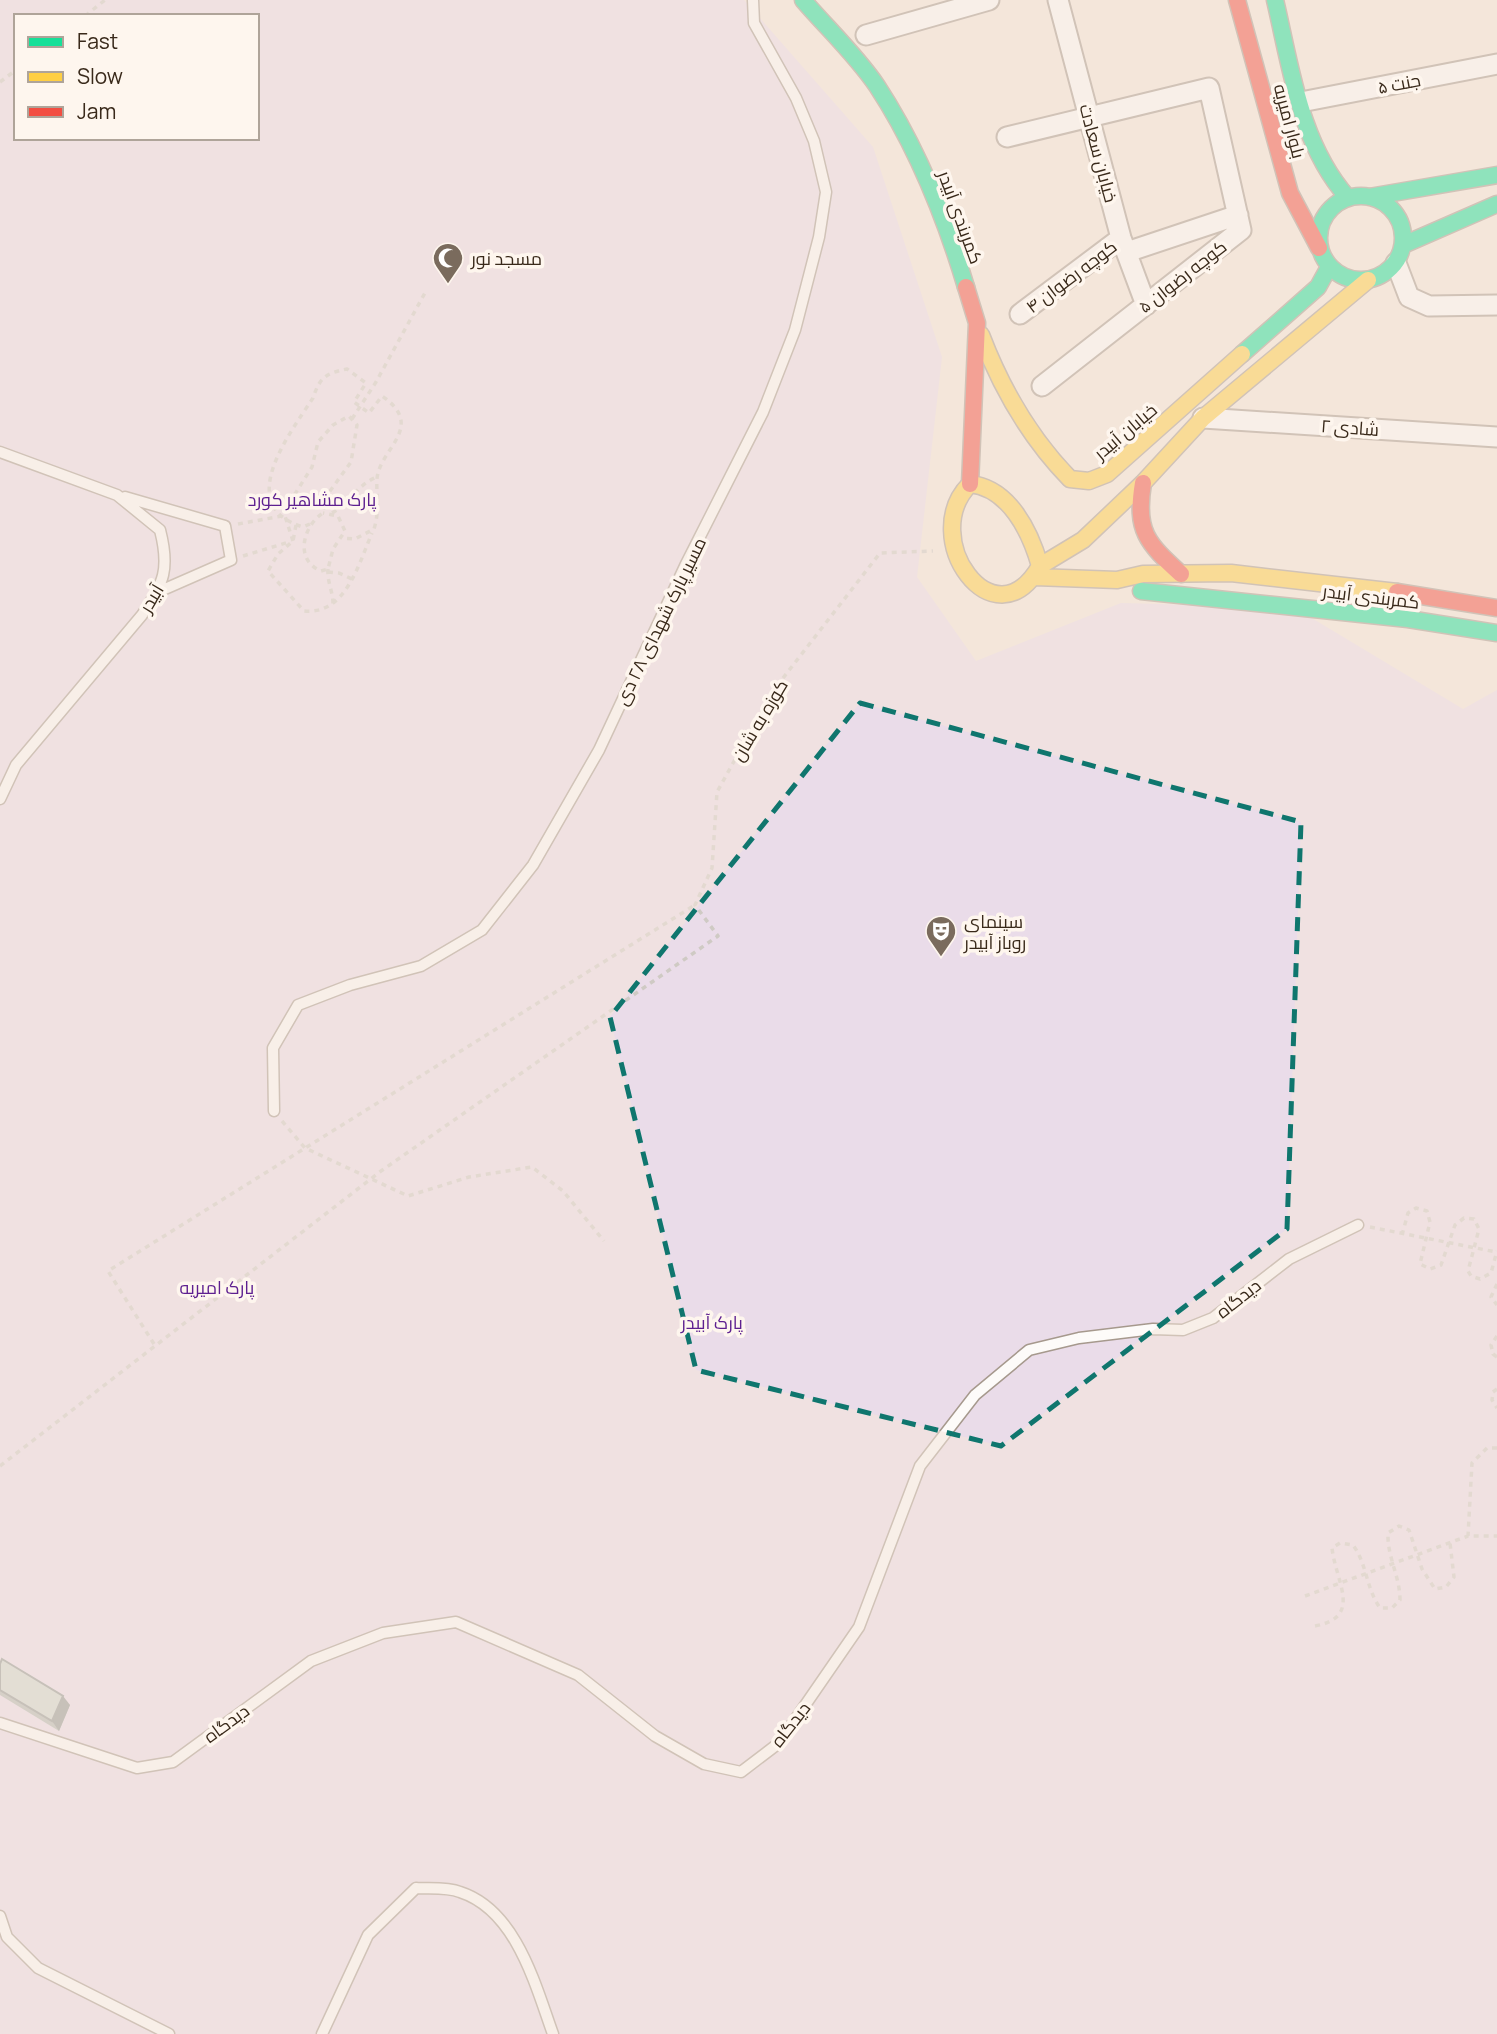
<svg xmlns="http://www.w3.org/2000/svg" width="1497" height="2034" viewBox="0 0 1497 2034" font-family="Manrope,Cairo,sans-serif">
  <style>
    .green { fill: #eadce9; fill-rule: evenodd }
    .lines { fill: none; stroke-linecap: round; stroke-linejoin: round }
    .lane-casing { stroke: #a6998d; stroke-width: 13 }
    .street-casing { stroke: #a6998d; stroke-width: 23 }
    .fast-casing { stroke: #a6998d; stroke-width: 19 }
    .slow-casing { stroke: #a6998d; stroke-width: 19 }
    .jam-casing { stroke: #a6998d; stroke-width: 19 }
    .path { stroke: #cfcac4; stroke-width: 3.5; stroke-dasharray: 5 5; stroke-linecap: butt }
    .lane { stroke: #fdfbf9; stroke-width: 10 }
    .street { stroke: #fdfbf9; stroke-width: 19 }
    .fast { stroke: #16e098; stroke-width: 16 }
    .slow { stroke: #ffcf43; stroke-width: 16 }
    .jam { stroke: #f24e42; stroke-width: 16 }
    .wall { fill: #b1b6b0 }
    .shaded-wall { fill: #909490 }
    .building { fill: #ced4cd; stroke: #909490; stroke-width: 2 }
    .marked { fill: none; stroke: #0f766e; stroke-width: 5; stroke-dasharray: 14 9; stroke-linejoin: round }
    .labels { text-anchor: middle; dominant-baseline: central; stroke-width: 7; stroke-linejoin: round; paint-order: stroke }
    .street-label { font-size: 18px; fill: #39291a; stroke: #fef6ee }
    .poi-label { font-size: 18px; fill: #39291a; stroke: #fef6ee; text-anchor: start }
    .park-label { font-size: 18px; fill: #5e2090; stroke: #fef6ee }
  </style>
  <rect width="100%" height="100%" fill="#f4e6da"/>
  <!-- green -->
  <path class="green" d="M 0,0 L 744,0 L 873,147 L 942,357 L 917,577 L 976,661 L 1121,603 L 1295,608 L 1463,709 L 1497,690 L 1497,2034 L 0,2034 ZM 16,16 L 257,16 L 257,138 L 16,138 Z"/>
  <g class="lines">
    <!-- lane casing -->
    <g class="lane-casing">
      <path id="lane" d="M 0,452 L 117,495 L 160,530 C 170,569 164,583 142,615 L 16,765 L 0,799
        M 125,497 L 225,526 L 231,560 L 158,592
        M 274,1111 L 273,1048 L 298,1005 L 350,985 L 421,966 L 482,930 L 533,865 L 599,750 L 685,566 L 763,412 L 795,330 L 819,237 L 826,192 L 814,141 L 796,98 L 754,23 L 753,0
        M 0,1723 L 137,1768 L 173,1762 L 311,1661 L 383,1633 L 456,1622 L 578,1675 L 655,1736 L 704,1764 L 741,1772 L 779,1743 L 859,1627 L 920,1466 L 975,1395 L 1029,1350 L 1079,1338 L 1153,1329 L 1183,1330 L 1213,1318 L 1289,1259 L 1358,1225
        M 0,1916 L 7,1937 L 38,1968 L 169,2034
        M 322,2034 L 368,1935 L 416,1888 C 429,1889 447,1887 460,1892 C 516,1910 535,1984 553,2034"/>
    </g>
    <!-- street casing -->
    <g class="street-casing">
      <path id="street" d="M 1058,0 L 1121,238 L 1146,305
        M 866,35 L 989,0
        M 1301,102 L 1497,64
        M 1007,137 L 1209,88 L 1241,230 L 1042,386
        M 1127,252 L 1238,215
        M 1396,263 L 1409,297 L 1429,306 L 1497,305
        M 1020,314 L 1121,238
        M 1203,418 L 1497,437"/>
    </g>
    <!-- fast casing -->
    <g class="fast-casing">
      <path id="fast" d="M 803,0 C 827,28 856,55 877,86 C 917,147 945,217 966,287
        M 1275,0 C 1291,68 1300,144 1348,198
        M1319 238a42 42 0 1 1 84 0a42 42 0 1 1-84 0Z
        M 1369,197 L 1497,175
        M 1403,245 L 1497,204
        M 1242,354 L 1318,287 L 1329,267
        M 1141,591 L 1408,619 L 1497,633"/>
    </g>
    <!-- slow casing -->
    <g class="slow-casing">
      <path id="slow" d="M 981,335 C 1002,390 1029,437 1070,479 L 1089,481 L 1107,474 L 1242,354
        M 970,484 C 1009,488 1030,531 1040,566 C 994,646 917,537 970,484 Z
        M 1040,566 L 1083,540 L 1143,483 L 1203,418 L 1368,280
        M 1035,577 L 1117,580 L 1143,574 L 1231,573 L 1397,592"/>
    </g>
    <!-- jam casing -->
    <g class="jam-casing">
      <path id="jam" d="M 1237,0 L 1290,193 L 1319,248
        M 966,287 L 977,323 L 970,484
        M 1143,483 C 1135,531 1147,543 1181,574
        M 1397,592 L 1497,608"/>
    </g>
    <!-- path -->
    <path class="path" d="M 85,16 L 105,0
      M 0,82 L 16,70
      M 352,419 L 376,382 L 426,291
      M 332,513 C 349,503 358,484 377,477
      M 238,524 L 282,516
      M 310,524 L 303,527 C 234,506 288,436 313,398 C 320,377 326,373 347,369 L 366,383 L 354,402 L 369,413 L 382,396 C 427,427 379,449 377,479 C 376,498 380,509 374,529 L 355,539 L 342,538
      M 296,525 L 293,541 L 278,554 L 268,571 L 304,611 C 346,615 359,563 372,533
      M 293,541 L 285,516 L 288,505 L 312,467 L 318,442 L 333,425 L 349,416 L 357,425 L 351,462 L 325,498 L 323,513 C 303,526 294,560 321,571 L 328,569 L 333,549 L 345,531 L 338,516 L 323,513
      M 243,556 L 289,542
      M 328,569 C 327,582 333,591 333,604
      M 328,572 L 339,573 L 352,579
      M 282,1121 L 305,1148 L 408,1196 L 469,1177 L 532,1167 L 563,1191 L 604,1241
      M 1370,1227 L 1496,1252
      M 1402,1235 L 1408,1213 L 1416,1208 L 1427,1211 L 1430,1222 L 1420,1264 L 1430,1269 L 1441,1265 L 1455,1225 L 1464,1218 L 1474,1219 L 1479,1229 L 1468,1271 L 1471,1276 L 1480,1279 L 1491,1273 L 1497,1251
      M 1497,1284 L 1491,1297 L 1497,1305
      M 1497,1336 L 1491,1345 L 1493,1354 L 1497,1357
      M 154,1344 L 108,1271 L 695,905
      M 1497,1389 L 1493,1392 L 1492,1400 L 1497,1408
      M 1497,1448 L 1487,1448 L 1472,1463 L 1468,1536 L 1497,1536
      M 0,1466 L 381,1171 L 718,936 L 695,905 L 712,868 L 717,792 L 773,691 L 880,553 L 933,551
      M 1305,1596 L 1468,1536
      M 1315,1626 C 1363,1617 1336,1583 1332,1548 L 1340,1543 L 1353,1545 C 1367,1564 1366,1588 1380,1608 L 1392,1608 L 1400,1600 C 1400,1576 1387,1557 1388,1533 L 1399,1526 L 1409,1530 L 1422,1569 L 1435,1589 L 1446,1587 L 1454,1577 L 1450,1543"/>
    <!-- lane -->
    <use href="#lane" class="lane"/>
    <!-- street -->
    <use href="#street" class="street"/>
    <!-- fast -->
    <use href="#fast" class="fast"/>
    <!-- slow -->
    <use href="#slow" class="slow"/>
    <!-- jam -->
    <use href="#jam" class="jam"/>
  </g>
  <!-- wall -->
  <path class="wall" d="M 0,1664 L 70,1705 L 59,1731 L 0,1695 Z"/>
  <!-- shaded-wall -->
  <path class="shaded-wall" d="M 63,1696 L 70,1705 L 59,1731 L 52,1721 Z"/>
  <!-- building -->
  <path class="building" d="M 2,1659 L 63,1696 L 52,1721 L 0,1690 L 0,1664 Z"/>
  <!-- marked area -->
  <path d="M0 0H1497V2034H0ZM 860,703 L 1301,822 L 1287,1229 L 1001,1446 L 696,1370 L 610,1017 Z" fill="#f4e6da" fill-opacity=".55" fill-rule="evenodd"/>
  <path class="marked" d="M 860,703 L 1301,822 L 1287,1229 L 1001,1446 L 696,1370 L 610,1017 Z"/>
  <!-- icons -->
  <defs>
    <g id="mosque-pin" transform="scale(1.575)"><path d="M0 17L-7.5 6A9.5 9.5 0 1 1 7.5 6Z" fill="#7a6b5d" stroke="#fef6ee"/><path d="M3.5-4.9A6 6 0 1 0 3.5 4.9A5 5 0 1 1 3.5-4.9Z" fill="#fff"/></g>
    <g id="theatre-pin" transform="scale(1.575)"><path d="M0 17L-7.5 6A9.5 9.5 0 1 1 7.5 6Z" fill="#7a6b5d" stroke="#fef6ee"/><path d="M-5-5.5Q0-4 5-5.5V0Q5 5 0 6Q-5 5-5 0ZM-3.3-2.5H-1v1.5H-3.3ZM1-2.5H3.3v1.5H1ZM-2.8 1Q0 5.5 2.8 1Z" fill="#fff"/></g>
  </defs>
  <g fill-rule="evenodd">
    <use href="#mosque-pin" x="448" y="258"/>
    <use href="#theatre-pin" x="941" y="931"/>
  </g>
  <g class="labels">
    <!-- street labels -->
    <g class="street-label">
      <text transform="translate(1399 83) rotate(-11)">جنت ۵</text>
      <text transform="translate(1290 121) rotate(75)">بلوار امیریه</text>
      <text transform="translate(1099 153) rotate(75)">خیابان سعادت</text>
      <text transform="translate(961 217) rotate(70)">کمربندی آبیدر</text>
      <text transform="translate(1071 276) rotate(-37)">کوچه رضوان ۴</text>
      <text transform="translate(1182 276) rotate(-38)">کوچه رضوان ۵</text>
      <text transform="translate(1350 427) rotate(4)">شادی ۲</text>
      <text transform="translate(1125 431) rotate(-40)">خیابان آبیدر</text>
      <text transform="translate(1371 596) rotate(7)">کمربندی آبیدر</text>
      <text transform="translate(151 598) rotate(-59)">آبیدر</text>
      <text transform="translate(660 621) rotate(-64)">مسیر پارک شهدای ۲۸ دی</text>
      <text transform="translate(759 720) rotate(-59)">کوزه به شان</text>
      <text transform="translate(1238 1298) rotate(-38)">دیدگاه</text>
      <text transform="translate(226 1723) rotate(-36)">دیدگاه</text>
      <text transform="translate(790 1724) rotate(-52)">دیدگاه</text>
    </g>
    <!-- poi labels -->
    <g class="poi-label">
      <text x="471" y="258">مسجد نور</text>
      <text x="964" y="921">سینمای<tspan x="964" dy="21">روباز آبیدر</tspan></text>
    </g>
    <!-- park labels -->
    <g class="park-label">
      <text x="312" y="499">پارک مشاهیر کورد</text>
      <text x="217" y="1287">پارک امیریه</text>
      <text x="712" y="1322">پارک آبیدر</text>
    </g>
  </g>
  <!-- legend -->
  <rect x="14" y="14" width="245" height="126" fill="#fef6ee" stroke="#afa499" stroke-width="2"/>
  <rect x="28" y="37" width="35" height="10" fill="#16e098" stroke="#afa499" stroke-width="2"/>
  <text x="77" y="49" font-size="21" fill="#39291a">Fast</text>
  <rect x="28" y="72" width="35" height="10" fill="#ffcf43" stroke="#afa499" stroke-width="2"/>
  <text x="77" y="84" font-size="21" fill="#39291a">Slow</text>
  <rect x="28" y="107" width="35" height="10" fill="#f24e42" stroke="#afa499" stroke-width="2"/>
  <text x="77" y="119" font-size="21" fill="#39291a">Jam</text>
</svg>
